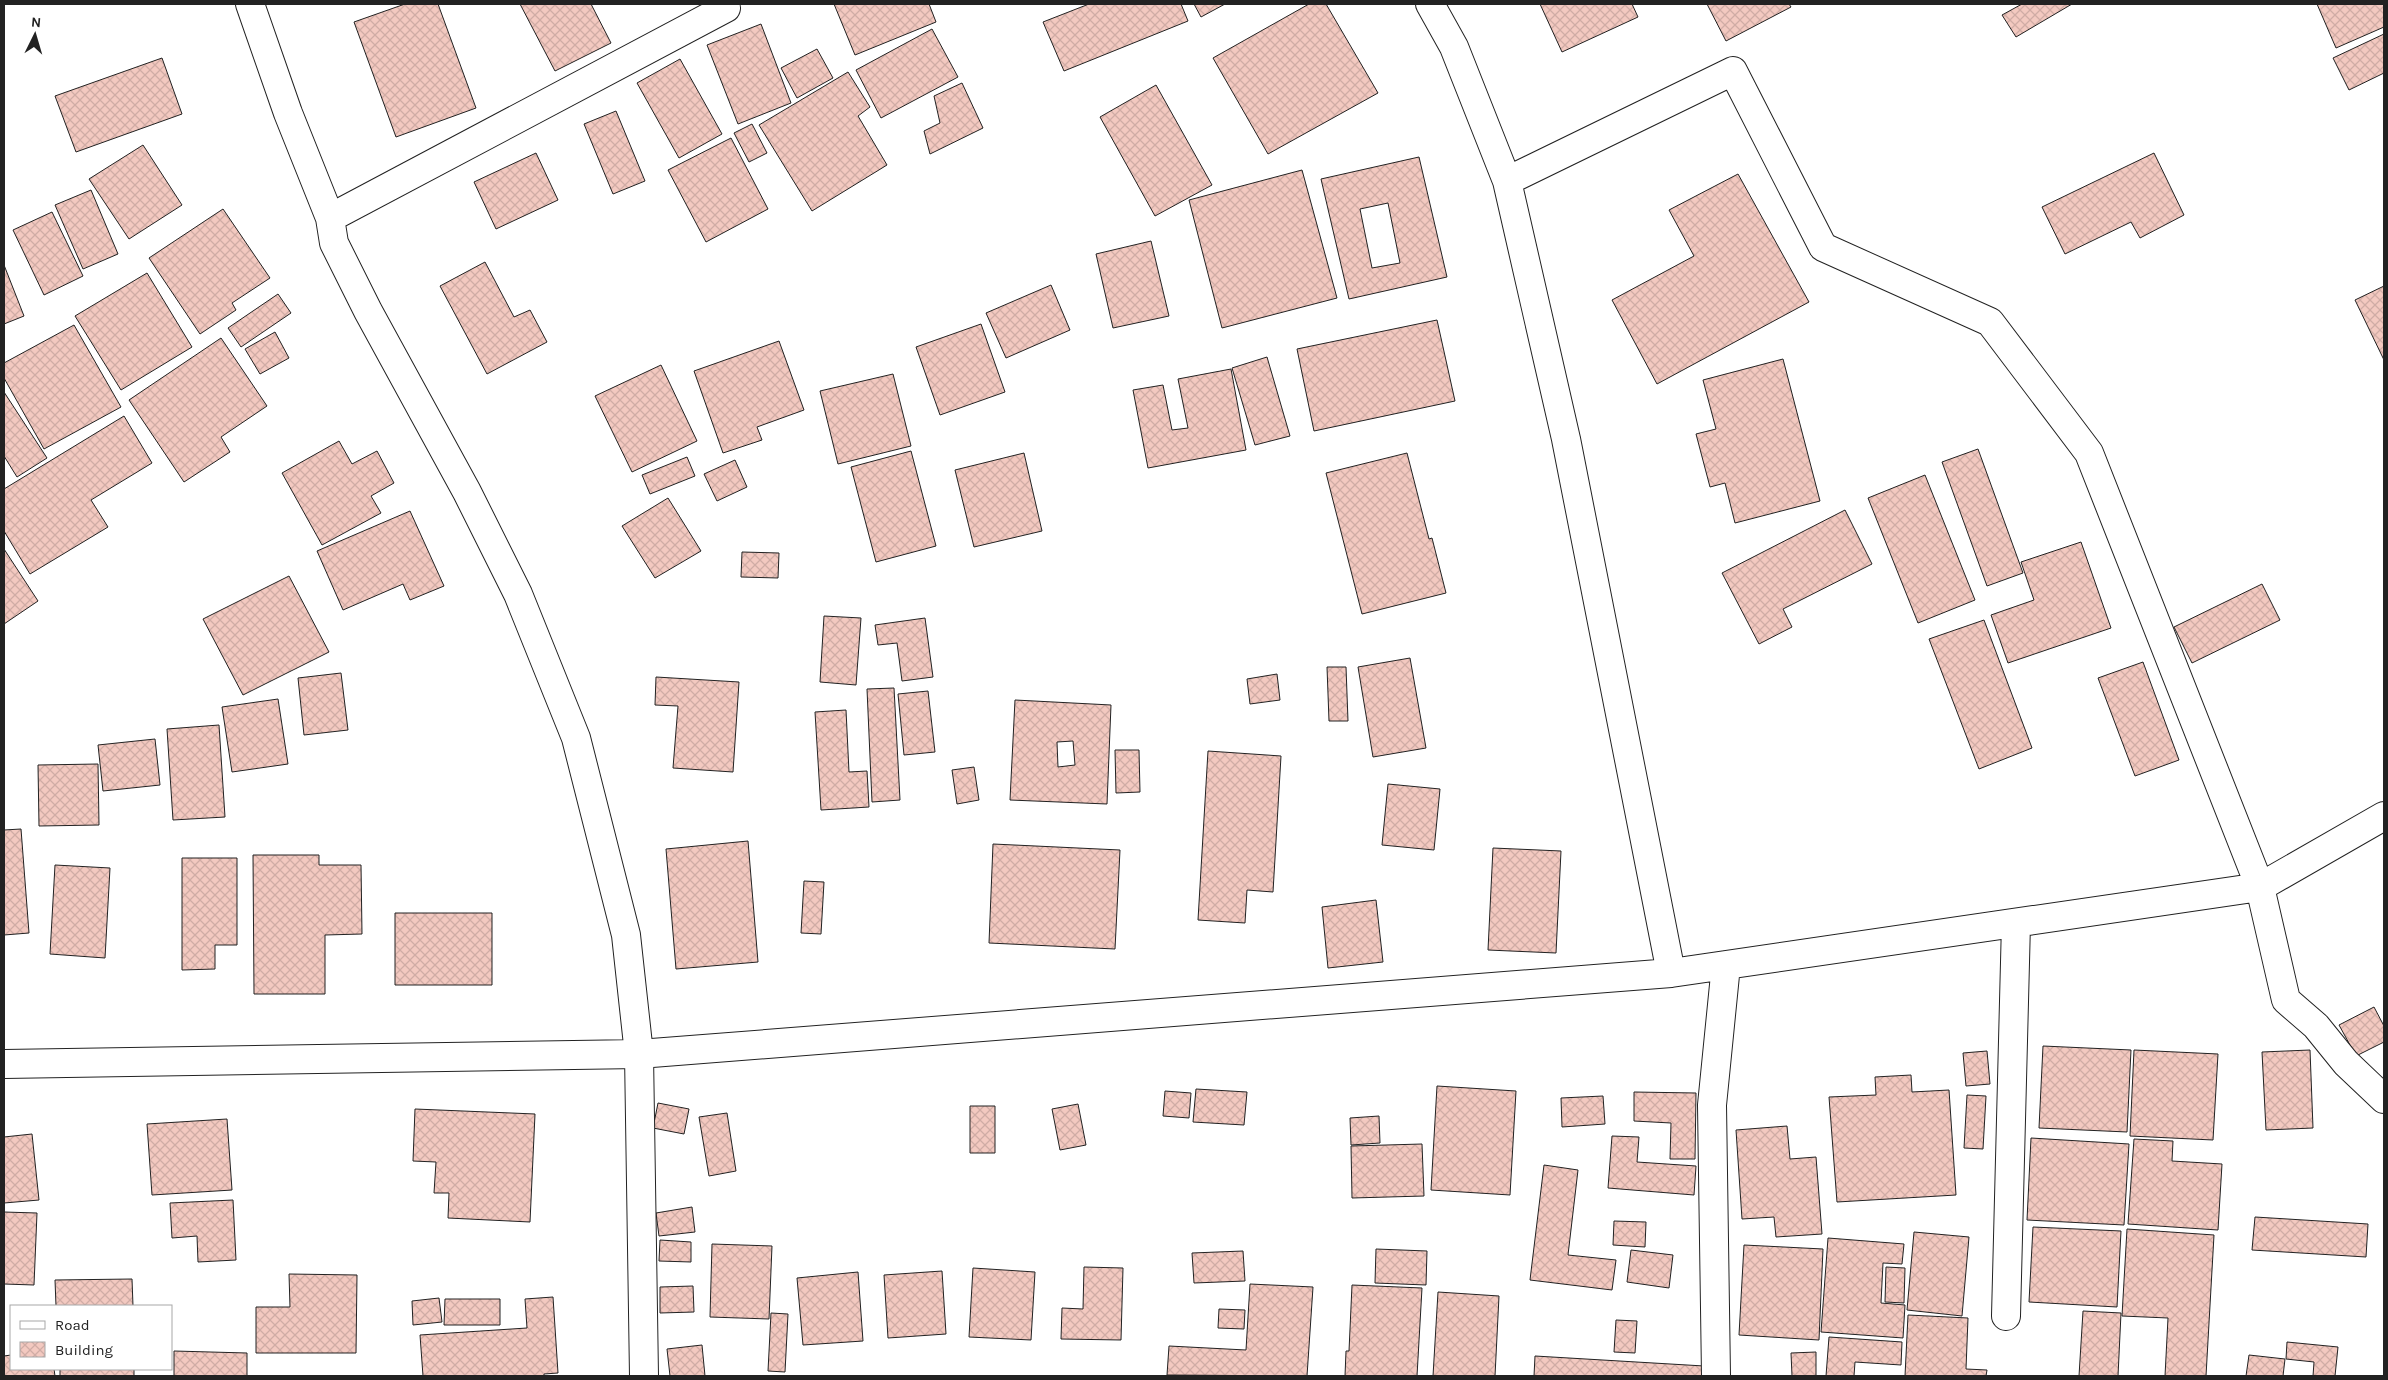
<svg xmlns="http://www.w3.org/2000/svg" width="2388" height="1380" viewBox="0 0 2388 1380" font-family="Karla,sans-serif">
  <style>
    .building { fill: url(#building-cross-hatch); stroke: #222; fill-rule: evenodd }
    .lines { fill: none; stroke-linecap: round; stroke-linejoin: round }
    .street-casing { stroke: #222; stroke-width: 30 }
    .street { stroke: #fff; stroke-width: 28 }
  </style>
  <defs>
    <pattern id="building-cross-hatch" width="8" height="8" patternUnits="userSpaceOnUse" patternTransform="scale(1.25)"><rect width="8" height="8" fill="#f3c9c0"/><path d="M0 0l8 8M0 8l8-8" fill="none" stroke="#d0aca5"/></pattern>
  </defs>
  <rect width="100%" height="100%" fill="#fff"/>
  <!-- building -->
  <path class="building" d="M 405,4 L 438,4 L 476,108 L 396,137 L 354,22 Z
    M 520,4 L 591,4 L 611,43 L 555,71 Z
    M 834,4 L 929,4 L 936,22 L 855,55 Z
    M 1089,4 L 1181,4 L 1188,21 L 1064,71 L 1043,22 Z
    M 1194,4 L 1225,4 L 1201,17 Z
    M 1309,4 L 1326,4 L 1378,93 L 1268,154 L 1213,58 Z
    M 1540,4 L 1632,4 L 1638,17 L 1562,52 Z
    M 1707,4 L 1789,4 L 1791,7 L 1726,41 Z
    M 2022,4 L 2072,4 L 2016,37 L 2002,15 Z
    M 2317,4 L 2384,4 L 2384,27 L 2336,48 Z
    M 761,24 L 791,103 L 738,124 L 707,45 Z
    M 932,29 L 958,77 L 881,118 L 856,70 Z
    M 2384,34 L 2384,73 L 2349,90 L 2333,58 Z
    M 817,49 L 833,78 L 797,98 L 781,68 Z
    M 162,58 L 182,114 L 76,152 L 55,96 Z
    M 680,59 L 722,134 L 679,158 L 637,83 Z
    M 848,72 L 870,107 L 858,116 L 887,165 L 812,211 L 759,125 Z
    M 962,83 L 983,128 L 930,154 L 924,131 L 940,123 L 934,96 Z
    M 1156,85 L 1212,185 L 1155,216 L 1100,117 Z
    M 616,111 L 645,181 L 613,194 L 584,124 Z
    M 752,124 L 767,153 L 749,162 L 734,133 Z
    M 731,138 L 768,209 L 706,242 L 668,170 Z
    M 143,145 L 182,205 L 129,239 L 89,179 Z
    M 536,153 L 558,200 L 496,229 L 474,182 Z
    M 2154,153 L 2184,215 L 2140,238 L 2131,222 L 2065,254 L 2042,207 Z
    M 1419,157 L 1447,277 L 1349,299 L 1321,179 ZM 1388,203 L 1400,263 L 1372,268 L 1360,209 Z
    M 1302,170 L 1337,298 L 1222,328 L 1189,200 Z
    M 1738,174 L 1809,302 L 1657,384 L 1612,300 L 1694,256 L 1669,210 Z
    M 91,190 L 118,254 L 83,269 L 55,205 Z
    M 223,209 L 270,278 L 232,303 L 236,310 L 200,334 L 149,258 Z
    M 52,212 L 83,276 L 44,295 L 13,230 Z
    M 1151,241 L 1169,316 L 1113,328 L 1096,254 Z
    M 485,262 L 514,317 L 530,310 L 547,342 L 487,374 L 440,286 Z
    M 4,265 L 24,316 L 4,324 Z
    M 147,273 L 192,347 L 121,390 L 75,316 Z
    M 1051,285 L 1070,330 L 1006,358 L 986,313 Z
    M 2384,286 L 2384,360 L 2355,300 Z
    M 278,294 L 291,313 L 241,347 L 228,328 Z
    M 1437,320 L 1455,401 L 1314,431 L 1297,349 Z
    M 981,324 L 1005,392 L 940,415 L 916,347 Z
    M 74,325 L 121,407 L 44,449 L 4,378 L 4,363 Z
    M 275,332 L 289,358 L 260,374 L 245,349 Z
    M 221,338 L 267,406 L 221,437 L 230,452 L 184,482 L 129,400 Z
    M 779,341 L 804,410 L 757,427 L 762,440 L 723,453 L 694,371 Z
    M 1267,357 L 1290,436 L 1255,445 L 1232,368 Z
    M 1783,359 L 1820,501 L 1735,523 L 1725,483 L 1710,487 L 1696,434 L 1716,429 L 1703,380 Z
    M 661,365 L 697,441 L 632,472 L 595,396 Z
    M 1231,369 L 1246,450 L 1148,468 L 1133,390 L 1163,385 L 1172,430 L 1188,428 L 1178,379 Z
    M 893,374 L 911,446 L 838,464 L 820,391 Z
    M 4,392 L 47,458 L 17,477 L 4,456 Z
    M 124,416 L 152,463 L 91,500 L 108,527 L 30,574 L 4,531 L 4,489 Z
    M 339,441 L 352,464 L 377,451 L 394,483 L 371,496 L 381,513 L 322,545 L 282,473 Z
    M 1978,449 L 2023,573 L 1987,586 L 1942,462 Z
    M 911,451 L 936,546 L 876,562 L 851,467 Z
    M 1024,453 L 1042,531 L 974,547 L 955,470 Z
    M 1407,453 L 1429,539 L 1432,538 L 1446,593 L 1362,614 L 1326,473 Z
    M 687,457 L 695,476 L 650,494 L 642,475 Z
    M 735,460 L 747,487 L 717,501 L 704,474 Z
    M 1925,475 L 1975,600 L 1918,623 L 1868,498 Z
    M 668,498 L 701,551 L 655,578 L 622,526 Z
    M 1845,510 L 1872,564 L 1783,609 L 1792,627 L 1759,644 L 1722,573 Z
    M 410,511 L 444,586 L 410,600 L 403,584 L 343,610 L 317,551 Z
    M 2081,542 L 2111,628 L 2008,663 L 1991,615 L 2034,600 L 2021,562 Z
    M 4,549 L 38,601 L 4,624 Z
    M 742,552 L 779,553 L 778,578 L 741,577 Z
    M 289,576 L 329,652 L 243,695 L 203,619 Z
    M 2262,584 L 2280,620 L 2192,663 L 2174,627 Z
    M 824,616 L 861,618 L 856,685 L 820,682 Z
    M 925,618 L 933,677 L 902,681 L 897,643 L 878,645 L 875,625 Z
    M 1984,620 L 2032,748 L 1979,769 L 1929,639 Z
    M 1410,658 L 1426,748 L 1373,757 L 1358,667 Z
    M 2143,662 L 2179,760 L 2135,776 L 2098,678 Z
    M 1327,667 L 1346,667 L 1348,721 L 1329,721 Z
    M 341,673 L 348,730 L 304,735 L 298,678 Z
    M 1277,674 L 1280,700 L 1250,704 L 1247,679 Z
    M 656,677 L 739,682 L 733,772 L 673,768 L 678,706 L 655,705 Z
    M 894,688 L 900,800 L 872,802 L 867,689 Z
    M 928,691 L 935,752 L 904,755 L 898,694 Z
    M 278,699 L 288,764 L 232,772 L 222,707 Z
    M 1015,700 L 1111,705 L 1107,804 L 1010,800 ZM 1073,741 L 1075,765 L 1058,767 L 1057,742 Z
    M 846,710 L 849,772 L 867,771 L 869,807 L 821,810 L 815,712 Z
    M 219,725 L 225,817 L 173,820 L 167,729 Z
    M 155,739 L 160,785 L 103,791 L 98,745 Z
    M 1115,750 L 1139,750 L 1140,792 L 1116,793 Z
    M 1208,751 L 1281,756 L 1273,892 L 1247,890 L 1245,923 L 1198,920 Z
    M 98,764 L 99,825 L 39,826 L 38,765 Z
    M 974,767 L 979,800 L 957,804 L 952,770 Z
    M 1388,784 L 1440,789 L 1434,850 L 1382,845 Z
    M 21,829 L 29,933 L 4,935 L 4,830 Z
    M 748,841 L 758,962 L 676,969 L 666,849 Z
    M 993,844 L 1120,850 L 1115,949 L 989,943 Z
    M 1493,848 L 1561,851 L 1556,953 L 1488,950 Z
    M 253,855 L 319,855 L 319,865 L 361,865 L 362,934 L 325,935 L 325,994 L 254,994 Z
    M 182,858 L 237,858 L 237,945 L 215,945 L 215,969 L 182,970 Z
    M 55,865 L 110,868 L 105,958 L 50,954 Z
    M 804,881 L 824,882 L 821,934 L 801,933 Z
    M 1376,900 L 1383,962 L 1328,968 L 1322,907 Z
    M 395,913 L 492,913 L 492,985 L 395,985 Z
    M 2374,1007 L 2384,1026 L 2384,1042 L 2356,1056 L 2339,1025 Z
    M 2043,1046 L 2131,1050 L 2127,1132 L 2039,1128 Z
    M 2134,1050 L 2218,1054 L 2213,1140 L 2130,1136 Z
    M 2310,1050 L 2313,1128 L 2266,1130 L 2262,1052 Z
    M 1987,1051 L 1990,1084 L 1966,1086 L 1963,1053 Z
    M 1911,1075 L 1912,1092 L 1949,1090 L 1956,1195 L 1837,1202 L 1829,1097 L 1876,1095 L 1875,1077 Z
    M 1437,1086 L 1516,1091 L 1510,1195 L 1431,1190 Z
    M 1196,1089 L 1247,1092 L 1244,1125 L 1193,1122 Z
    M 1165,1091 L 1191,1093 L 1189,1118 L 1163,1116 Z
    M 1634,1092 L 1696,1093 L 1695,1159 L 1670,1159 L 1671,1123 L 1634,1121 Z
    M 1967,1095 L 1986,1096 L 1983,1149 L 1964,1148 Z
    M 1603,1096 L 1605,1124 L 1562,1127 L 1561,1098 Z
    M 658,1103 L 689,1109 L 684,1134 L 653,1128 Z
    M 1078,1104 L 1086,1145 L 1060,1150 L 1052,1109 Z
    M 970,1106 L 995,1106 L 995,1153 L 970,1153 Z
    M 415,1109 L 535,1114 L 530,1222 L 448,1218 L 449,1193 L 434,1193 L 436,1162 L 413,1161 Z
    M 727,1113 L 736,1171 L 709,1176 L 699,1117 Z
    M 1379,1116 L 1380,1143 L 1351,1145 L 1350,1118 Z
    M 227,1119 L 232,1190 L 152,1195 L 147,1124 Z
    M 1787,1126 L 1790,1159 L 1816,1157 L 1822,1234 L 1776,1237 L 1774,1217 L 1742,1219 L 1736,1130 Z
    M 32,1134 L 39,1200 L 4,1203 L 4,1137 Z
    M 1612,1136 L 1639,1137 L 1637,1162 L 1696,1166 L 1694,1195 L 1608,1188 Z
    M 2031,1138 L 2129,1144 L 2124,1225 L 2027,1220 Z
    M 2134,1139 L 2173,1141 L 2172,1161 L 2222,1164 L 2218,1230 L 2128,1224 Z
    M 1422,1144 L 1424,1196 L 1352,1198 L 1351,1146 Z
    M 1544,1165 L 1578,1170 L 1568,1255 L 1616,1260 L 1612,1290 L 1530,1280 Z
    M 233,1200 L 236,1260 L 198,1262 L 197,1236 L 172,1238 L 170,1203 Z
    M 692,1207 L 695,1232 L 659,1236 L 656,1213 Z
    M 4,1212 L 37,1213 L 34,1285 L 4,1284 Z
    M 2255,1217 L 2368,1224 L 2366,1257 L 2252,1250 Z
    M 1614,1221 L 1646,1222 L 1645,1247 L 1613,1245 Z
    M 2033,1227 L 2121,1231 L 2117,1307 L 2029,1302 Z
    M 2127,1229 L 2214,1235 L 2206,1376 L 2165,1376 L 2168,1318 L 2122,1316 Z
    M 1914,1232 L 1969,1237 L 1962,1316 L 1907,1310 Z
    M 1828,1238 L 1904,1244 L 1902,1264 L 1883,1263 L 1881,1303 L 1905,1305 L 1903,1338 L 1821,1332 Z
    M 660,1240 L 691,1242 L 691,1262 L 659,1261 Z
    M 712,1244 L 772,1246 L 769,1319 L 710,1317 Z
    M 1744,1245 L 1823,1249 L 1819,1340 L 1739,1335 Z
    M 1376,1249 L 1427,1251 L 1426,1285 L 1375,1283 Z
    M 1631,1250 L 1673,1255 L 1669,1288 L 1627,1282 Z
    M 1243,1251 L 1245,1281 L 1194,1283 L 1192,1253 Z
    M 1084,1267 L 1123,1268 L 1121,1340 L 1061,1339 L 1062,1308 L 1083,1309 Z
    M 1886,1267 L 1905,1268 L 1904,1303 L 1885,1302 Z
    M 973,1268 L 1035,1272 L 1031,1340 L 969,1337 Z
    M 942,1271 L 946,1334 L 888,1338 L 884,1275 Z
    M 858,1272 L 863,1341 L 803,1345 L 797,1278 Z
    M 289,1274 L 357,1275 L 356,1353 L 256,1353 L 256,1307 L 290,1307 Z
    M 132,1279 L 133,1306 L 56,1306 L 55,1280 Z
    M 1250,1284 L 1313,1287 L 1307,1376 L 1167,1375 L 1169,1346 L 1246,1350 Z
    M 1352,1285 L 1422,1288 L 1417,1376 L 1345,1376 L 1346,1351 L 1349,1351 Z
    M 693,1286 L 694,1312 L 660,1313 L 660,1287 Z
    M 1438,1292 L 1499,1296 L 1495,1376 L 1433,1376 Z
    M 553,1297 L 558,1373 L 544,1374 L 544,1376 L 423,1376 L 420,1335 L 527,1328 L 525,1299 Z
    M 439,1298 L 442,1322 L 413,1325 L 412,1301 Z
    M 445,1299 L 500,1299 L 500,1325 L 444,1325 Z
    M 1219,1309 L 1245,1310 L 1244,1329 L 1218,1328 Z
    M 2083,1311 L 2121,1313 L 2118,1376 L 2079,1376 Z
    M 771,1313 L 788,1314 L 785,1372 L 768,1371 Z
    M 1908,1315 L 1968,1318 L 1966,1369 L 1987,1370 L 1986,1376 L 1905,1376 Z
    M 1616,1320 L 1637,1321 L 1635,1353 L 1614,1352 Z
    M 1829,1337 L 1902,1342 L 1901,1365 L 1855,1362 L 1854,1376 L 1826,1376 Z
    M 2287,1342 L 2338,1347 L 2335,1376 L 2313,1376 L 2314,1362 L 2286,1359 Z
    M 702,1345 L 705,1376 L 670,1376 L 667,1349 Z
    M 174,1351 L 247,1353 L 247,1376 L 174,1376 Z
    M 1816,1352 L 1816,1376 L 1792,1376 L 1791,1353 Z
    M 11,1355 L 11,1369 L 54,1369 L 55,1376 L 4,1376 L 4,1356 Z
    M 2249,1355 L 2285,1359 L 2283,1376 L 2246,1376 Z
    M 1535,1356 L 1704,1366 L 1703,1376 L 1534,1376 Z
    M 60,1369 L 134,1369 L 134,1376 L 60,1376 Z"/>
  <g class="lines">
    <!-- street casing -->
    <g class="street-casing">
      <path id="street" d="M 250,4 L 288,113 L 330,218 L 334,243 L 368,311 L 467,492 L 518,594 L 576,738 L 626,935 L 639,1054 L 644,1376
        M 1430,4 L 1454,47 L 1507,181 L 1566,439 L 1671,973
        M 1507,181 L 1733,71 L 1823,247 L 1990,322 L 2089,453 L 2260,887 L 2286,1000 L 2316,1026 L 2346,1063 L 2384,1099
        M 330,218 L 726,8
        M 4,1064 L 639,1054 L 1671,973 L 2260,887 L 2384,816
        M 2006,1316 L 2016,923
        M 1716,1376 L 1712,1105 L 1726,965"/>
    </g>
    <!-- street -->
    <use href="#street" class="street"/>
  </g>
  <!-- border -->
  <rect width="2388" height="1380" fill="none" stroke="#222222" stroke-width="10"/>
  <!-- legend -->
  <rect x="10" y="1305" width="162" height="65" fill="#ffffff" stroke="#a7a7a7"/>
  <rect x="20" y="1321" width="25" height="8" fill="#ffffff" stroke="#a7a7a7"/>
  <text x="55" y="1330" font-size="15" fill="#222222">Road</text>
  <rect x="20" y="1342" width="25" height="15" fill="url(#building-cross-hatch)" stroke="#a7a7a7"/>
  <text x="55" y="1355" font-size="15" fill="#222222">Building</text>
  <!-- north arrow -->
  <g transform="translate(35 35) rotate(5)" stroke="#ffffff" stroke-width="4" paint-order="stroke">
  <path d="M0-4L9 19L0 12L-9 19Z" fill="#222222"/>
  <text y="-8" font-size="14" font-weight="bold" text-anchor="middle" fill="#222222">N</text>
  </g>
</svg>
